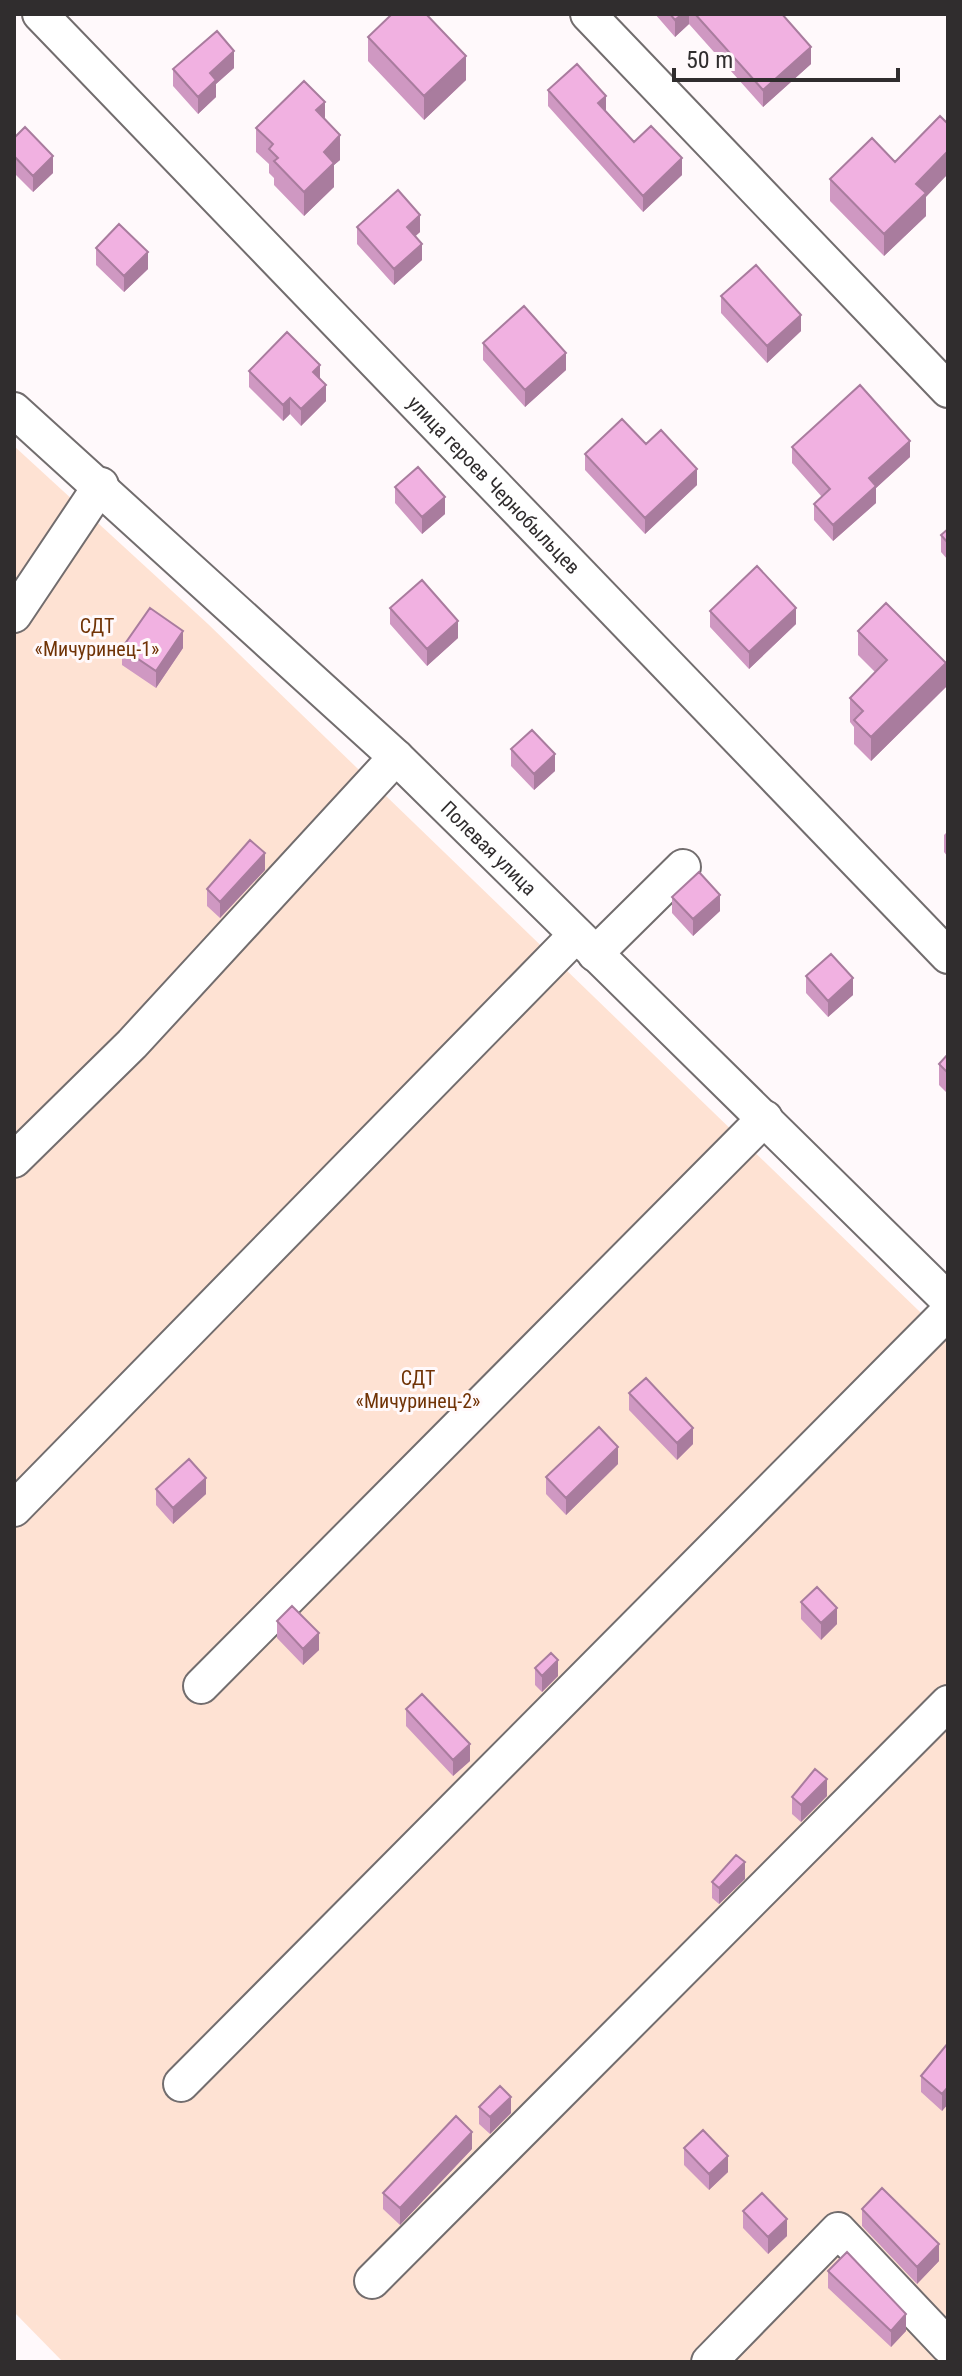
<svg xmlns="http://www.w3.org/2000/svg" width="962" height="2376" viewBox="0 0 962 2376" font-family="'Roboto Condensed',sans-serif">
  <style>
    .green { fill: #fee2d3 }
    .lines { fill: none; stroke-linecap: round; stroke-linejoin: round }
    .minor-casing { stroke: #726d6e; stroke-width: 38 }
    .minor { stroke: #fff; stroke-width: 34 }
    .wall { fill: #cf98c2 }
    .shaded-wall { fill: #a97c9e }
    .building { fill: #f1b1e1; stroke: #a97c9e; stroke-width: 2 }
    .labels { text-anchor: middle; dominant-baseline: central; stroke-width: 6; stroke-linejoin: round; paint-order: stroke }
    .street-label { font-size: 20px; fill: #302d2e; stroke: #fff9fb }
    .park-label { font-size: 20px; fill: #703306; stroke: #fff9fb }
  </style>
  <rect width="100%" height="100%" fill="#fff9fb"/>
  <!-- green -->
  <path class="green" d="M 14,446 L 208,624 L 948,1339 L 948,2362 L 63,2362 L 14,2312 Z"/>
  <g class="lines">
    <!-- minor casing -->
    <g class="minor-casing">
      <g id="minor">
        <path id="s1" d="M 40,14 L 948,956"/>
        <path d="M 588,14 L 948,390"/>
        <path id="s2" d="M 14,410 L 396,757 L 948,1300"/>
        <path d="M 14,615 L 101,485"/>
        <path d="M 595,954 L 683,867"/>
        <path d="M 14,1160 L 132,1044 L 396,757"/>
        <path d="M 14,1509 L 576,935"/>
        <path d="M 201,1686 L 765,1118"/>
        <path d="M 181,2084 L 948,1312"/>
        <path d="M 372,2281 L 948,1703"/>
        <path d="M 709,2362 L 838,2230 L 948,2346"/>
      </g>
    </g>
    <!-- minor -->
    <use href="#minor" class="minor"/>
  </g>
  <!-- wall -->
  <path class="wall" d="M 655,14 L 782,14 L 811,64 L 763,107 L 689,24 L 675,37 Z
    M 368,37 L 466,80 L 424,120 L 368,61 Z
    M 234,68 L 216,84 L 216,97 L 198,114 L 173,86 L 173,69 Z
    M 548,90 L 606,111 L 634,142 L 682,175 L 643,212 L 548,106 Z
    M 325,120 L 340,160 L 334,165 L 334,187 L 304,216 L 274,185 L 274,178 L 269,173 L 269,164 L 256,152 L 256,128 Z
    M 14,138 L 53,173 L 33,192 L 14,173 Z
    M 830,179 L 926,197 L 926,216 L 884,256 L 830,201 Z
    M 357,227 L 420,232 L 415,236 L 422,260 L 394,285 L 357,244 Z
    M 96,248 L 148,269 L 124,292 L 96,265 Z
    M 721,296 L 801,331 L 767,363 L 721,313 Z
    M 483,343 L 566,370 L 525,407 L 483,360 Z
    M 249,371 L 320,379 L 326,401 L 301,426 L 290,414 L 283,421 L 249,387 Z
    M 646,444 L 697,485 L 645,534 L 585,470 L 585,454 Z
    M 792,447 L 910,457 L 876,488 L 876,503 L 833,541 L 814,520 L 814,504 L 822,497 L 792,463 Z
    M 395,487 L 445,514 L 422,534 L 395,503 Z
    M 948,529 L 948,560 L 941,552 L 941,535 Z
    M 390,608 L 458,638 L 427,666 L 390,624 Z
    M 710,611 L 796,624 L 749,669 L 710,627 Z
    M 858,631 L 946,687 L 871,761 L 854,744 L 854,727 L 850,722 L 850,698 L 875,672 L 858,655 Z
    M 122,648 L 183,648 L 156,688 L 122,665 Z
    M 511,749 L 555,771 L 534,790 L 511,766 Z
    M 948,831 L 948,857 L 944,852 L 944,835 Z
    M 265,870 L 220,918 L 207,906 L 207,889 Z
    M 672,897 L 720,911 L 693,936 L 672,913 Z
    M 806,976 L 853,995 L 828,1017 L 806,993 Z
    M 948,1054 L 948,1094 L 939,1085 L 939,1064 Z
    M 629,1393 L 693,1444 L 677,1460 L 629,1410 Z
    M 618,1464 L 566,1515 L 546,1494 L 546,1477 Z
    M 156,1489 L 206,1494 L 173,1524 L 156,1505 Z
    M 801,1602 L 837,1624 L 821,1640 L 801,1619 Z
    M 277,1621 L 319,1650 L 303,1665 L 277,1638 Z
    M 535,1668 L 558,1676 L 542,1692 L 535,1685 Z
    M 406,1709 L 470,1761 L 453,1776 L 406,1726 Z
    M 827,1796 L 801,1822 L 792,1814 L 792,1797 Z
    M 745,1879 L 719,1904 L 712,1898 L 712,1882 Z
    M 948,2043 L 948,2104 L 942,2111 L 921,2092 L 921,2076 Z
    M 479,2107 L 511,2113 L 490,2134 L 479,2124 Z
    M 684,2148 L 728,2172 L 709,2190 L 684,2165 Z
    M 472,2149 L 400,2225 L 383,2209 L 383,2193 Z
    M 862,2209 L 939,2261 L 917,2284 L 862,2226 Z
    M 743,2211 L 787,2236 L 768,2254 L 743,2228 Z
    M 828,2271 L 906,2331 L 891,2347 L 828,2288 Z"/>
  <!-- shaded-wall -->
  <path class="shaded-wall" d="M 682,14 L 689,14 L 689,24 L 675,37 L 675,20 Z
    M 811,47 L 811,64 L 763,107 L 763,90 Z
    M 234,51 L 234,68 L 216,84 L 216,97 L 198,114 L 198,97 L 210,73 Z
    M 466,56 L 466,80 L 424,120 L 424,96 Z
    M 606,96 L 606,112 L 598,103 Z
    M 325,102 L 325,126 L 316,110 Z
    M 340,135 L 340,160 L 334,165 L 334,187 L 304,216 L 304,192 L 324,152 Z
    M 948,151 L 948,174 L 926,197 L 926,216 L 884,256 L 884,234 L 916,184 Z
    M 53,156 L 53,173 L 33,192 L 33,176 Z
    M 682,158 L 682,175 L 643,212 L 643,196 Z
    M 420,215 L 420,232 L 407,244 L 407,227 Z
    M 422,244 L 422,260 L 394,285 L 394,269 Z
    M 148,252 L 148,269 L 124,292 L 124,276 Z
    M 801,315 L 801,331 L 767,363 L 767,346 Z
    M 566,353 L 566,370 L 525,407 L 525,390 Z
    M 320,365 L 320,382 L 313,372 Z
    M 326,385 L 326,401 L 301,426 L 301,409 Z
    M 290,398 L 290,414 L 283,421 L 283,405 Z
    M 910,441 L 910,457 L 876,488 L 876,503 L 833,541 L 833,525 L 869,478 Z
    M 697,469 L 697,485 L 645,534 L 645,518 Z
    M 445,497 L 445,514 L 422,534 L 422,517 Z
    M 796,608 L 796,624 L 749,669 L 749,652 Z
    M 458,621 L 458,638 L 427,666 L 427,649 Z
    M 183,631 L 183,648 L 156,688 L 156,671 Z
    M 946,663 L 946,687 L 871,761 L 871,737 Z
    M 555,754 L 555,771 L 534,790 L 534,774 Z
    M 265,853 L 265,870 L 220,918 L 220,902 Z
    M 720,895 L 720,911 L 693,936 L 693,919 Z
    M 853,978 L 853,995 L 828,1017 L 828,1001 Z
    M 693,1428 L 693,1444 L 677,1460 L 677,1443 Z
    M 618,1447 L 618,1464 L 566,1515 L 566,1498 Z
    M 206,1478 L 206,1494 L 173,1524 L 173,1508 Z
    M 837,1608 L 837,1624 L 821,1640 L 821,1623 Z
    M 319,1633 L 319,1650 L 303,1665 L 303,1649 Z
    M 558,1660 L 558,1676 L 542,1692 L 542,1676 Z
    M 470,1744 L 470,1761 L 453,1776 L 453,1760 Z
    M 827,1779 L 827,1796 L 801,1822 L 801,1805 Z
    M 745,1862 L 745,1879 L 719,1904 L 719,1888 Z
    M 948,2087 L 948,2104 L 942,2111 L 942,2094 Z
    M 511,2097 L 511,2113 L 490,2134 L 490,2117 Z
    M 472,2132 L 472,2149 L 400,2225 L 400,2208 Z
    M 728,2156 L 728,2172 L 709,2190 L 709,2174 Z
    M 787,2219 L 787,2236 L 768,2254 L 768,2237 Z
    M 939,2244 L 939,2261 L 917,2284 L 917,2267 Z
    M 906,2314 L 906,2331 L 891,2347 L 891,2331 Z"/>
  <!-- building -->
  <path class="building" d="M 392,14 L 426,14 L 466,56 L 424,96 L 368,37 Z
    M 670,14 L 682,14 L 675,20 Z
    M 695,14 L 782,14 L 811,47 L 763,90 Z
    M 217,31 L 234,51 L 210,73 L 216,80 L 198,97 L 173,69 Z
    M 577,64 L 606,96 L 598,103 L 634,142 L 651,126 L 682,158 L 643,196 L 548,90 Z
    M 304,81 L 325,102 L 316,110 L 340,135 L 324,152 L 334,163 L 304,192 L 274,161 L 278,158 L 269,149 L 273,144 L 256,128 Z
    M 940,116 L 948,124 L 948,151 L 916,184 L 926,193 L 884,234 L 830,179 L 872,138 L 895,162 Z
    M 25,127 L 53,156 L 33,176 L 14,156 L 14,138 Z
    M 398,190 L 420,215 L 407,227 L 422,244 L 394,269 L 357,227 Z
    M 119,224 L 148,252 L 124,276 L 96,248 Z
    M 756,265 L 801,315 L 767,346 L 721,296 Z
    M 524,306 L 566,353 L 525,390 L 483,343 Z
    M 287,332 L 320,365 L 313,372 L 326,385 L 301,409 L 290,398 L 283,405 L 249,371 Z
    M 860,385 L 910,441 L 869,478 L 876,486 L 833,525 L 814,504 L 830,489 L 792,447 Z
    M 622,419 L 646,444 L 661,430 L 697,469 L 645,518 L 585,454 Z
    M 418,467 L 445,497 L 422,517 L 395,487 Z
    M 948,529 L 948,543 L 941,535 Z
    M 757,566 L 796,608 L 749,652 L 710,611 Z
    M 422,580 L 458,621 L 427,649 L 390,608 Z
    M 886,603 L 946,663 L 871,737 L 854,720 L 863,711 L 850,698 L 887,660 L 858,631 Z
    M 150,608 L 183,631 L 156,671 L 122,648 Z
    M 532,730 L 555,754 L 534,774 L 511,749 Z
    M 250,840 L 265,853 L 220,902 L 207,889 Z
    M 699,872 L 720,895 L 693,919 L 672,897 Z
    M 831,954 L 853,978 L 828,1001 L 806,976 Z
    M 948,1054 L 948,1073 L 939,1064 Z
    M 646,1378 L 693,1428 L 677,1443 L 629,1393 Z
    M 599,1427 L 618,1447 L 566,1498 L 546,1477 Z
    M 189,1459 L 206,1478 L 173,1508 L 156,1489 Z
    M 817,1587 L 837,1608 L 821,1623 L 801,1602 Z
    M 292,1606 L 319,1633 L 303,1649 L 277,1621 Z
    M 551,1653 L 558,1660 L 542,1676 L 535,1668 Z
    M 422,1694 L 470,1744 L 453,1760 L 406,1709 Z
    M 815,1769 L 827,1779 L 801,1805 L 792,1797 Z
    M 736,1855 L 745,1862 L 719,1888 L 712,1882 Z
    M 948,2043 L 948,2087 L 942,2094 L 921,2076 Z
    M 500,2086 L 511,2097 L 490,2117 L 479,2107 Z
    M 456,2116 L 472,2132 L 400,2208 L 383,2193 Z
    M 703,2130 L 728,2156 L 709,2174 L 684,2148 Z
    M 882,2188 L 939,2244 L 917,2267 L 862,2209 Z
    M 762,2193 L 787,2219 L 768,2237 L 743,2211 Z
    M 847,2252 L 906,2314 L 891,2331 L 828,2271 Z"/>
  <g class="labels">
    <!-- street labels -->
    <g class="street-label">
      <text stroke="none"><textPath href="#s1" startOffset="654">улица героев Чернобыльцев</textPath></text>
      <text stroke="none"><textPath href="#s2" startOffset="646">Полевая улица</textPath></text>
    </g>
    <!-- park labels -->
    <g class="park-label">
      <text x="97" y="626">СДТ<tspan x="97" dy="23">«Мичуринец-1»</tspan></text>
      <text x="418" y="1378">СДТ<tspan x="418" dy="23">«Мичуринец-2»</tspan></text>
    </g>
  </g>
  <!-- border -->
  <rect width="962" height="2376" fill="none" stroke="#302d2e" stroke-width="32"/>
  <!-- scale -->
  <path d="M674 68v12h224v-12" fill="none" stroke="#302d2e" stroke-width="4"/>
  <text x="686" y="68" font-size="24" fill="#302d2e" stroke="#fff9fb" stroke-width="6" paint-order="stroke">50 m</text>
</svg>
